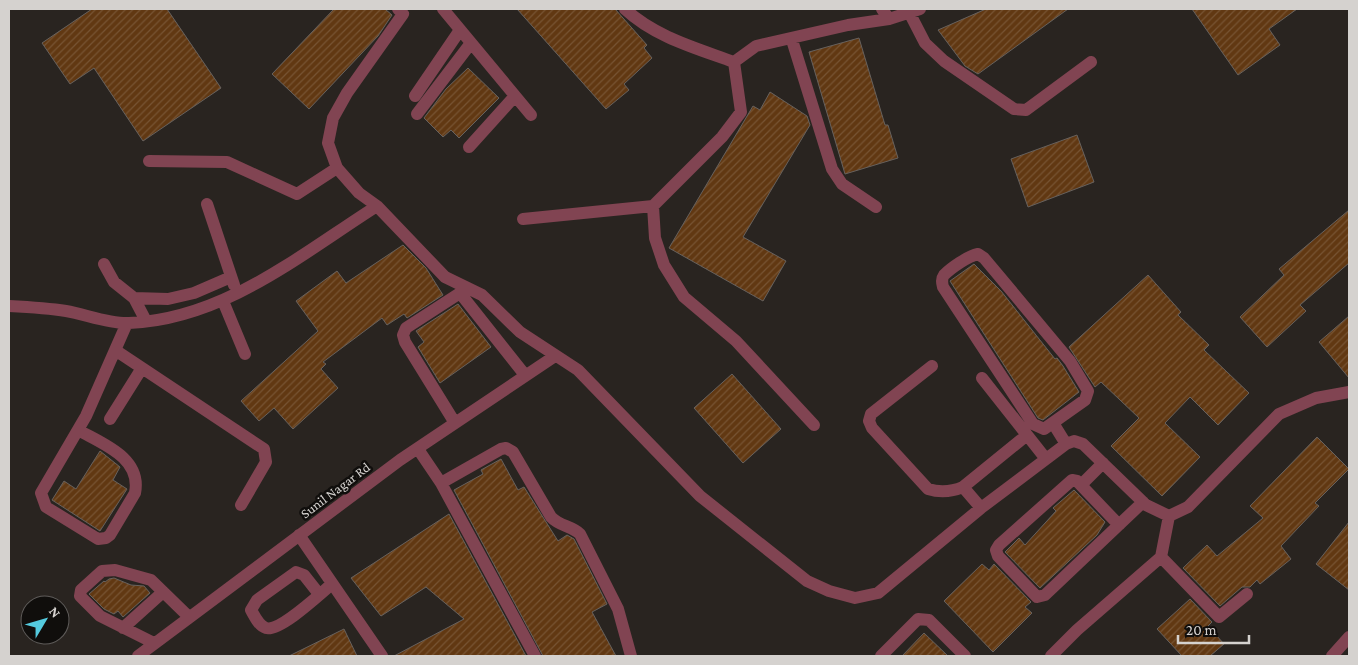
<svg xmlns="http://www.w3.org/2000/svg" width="1358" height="665" viewBox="0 0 1358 665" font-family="'Crimson Pro',serif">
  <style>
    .building { fill: url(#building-hatch); stroke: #67615d }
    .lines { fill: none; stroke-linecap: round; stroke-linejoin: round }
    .minor { stroke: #814452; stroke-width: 12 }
    .labels { text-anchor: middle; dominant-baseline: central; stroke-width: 5; stroke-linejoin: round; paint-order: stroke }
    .street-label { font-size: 14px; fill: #d5d2cf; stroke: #100e0c }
  </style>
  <defs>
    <pattern id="building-hatch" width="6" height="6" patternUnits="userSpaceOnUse" patternTransform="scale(1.25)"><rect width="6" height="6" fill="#613812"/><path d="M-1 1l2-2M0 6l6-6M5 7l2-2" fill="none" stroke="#775433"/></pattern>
  </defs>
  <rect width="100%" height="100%" fill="#292420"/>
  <!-- building -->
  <path class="building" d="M 92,9 L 167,9 L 221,88 L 143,141 L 94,68 L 70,84 L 42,43 Z
    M 334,9 L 385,9 L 392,15 L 378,36 L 309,109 L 272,74 Z
    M 517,9 L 615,9 L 647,45 L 644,48 L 652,58 L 624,84 L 629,90 L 606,109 Z
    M 986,9 L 1068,9 L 978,74 L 965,66 L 938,30 Z
    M 1192,9 L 1297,9 L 1269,29 L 1280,45 L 1238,75 Z
    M 859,38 L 885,125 L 888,125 L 898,158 L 845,174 L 809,52 Z
    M 468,68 L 499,98 L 459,138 L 451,130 L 443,137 L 424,118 L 446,89 Z
    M 770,92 L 807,116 L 810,125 L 743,237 L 786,261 L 763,301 L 669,248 L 753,106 L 760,110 Z
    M 1077,135 L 1094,182 L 1028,207 L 1011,159 Z
    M 1349,210 L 1349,263 L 1300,305 L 1306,311 L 1267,347 L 1240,317 L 1284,275 L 1279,269 Z
    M 403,245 L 426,268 L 443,295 L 407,318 L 404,314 L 387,325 L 382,318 L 323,362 L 326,364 L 321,369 L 338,388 L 293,429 L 274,408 L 259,421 L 241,401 L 318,331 L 296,301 L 337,271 L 346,283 Z
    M 974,264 L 1001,291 L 1055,359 L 1057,358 L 1063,366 L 1079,392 L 1043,420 L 1038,418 L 950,281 Z
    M 1148,275 L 1181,312 L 1178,315 L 1209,345 L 1204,350 L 1249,393 L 1218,425 L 1190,397 L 1165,423 L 1200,457 L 1162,496 L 1111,446 L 1139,418 L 1101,382 L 1095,387 L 1069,347 Z
    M 458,304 L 491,347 L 440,383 L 418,347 L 424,342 L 416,331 Z
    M 1349,316 L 1349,378 L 1319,342 Z
    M 732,374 L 781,429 L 743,463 L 694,408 Z
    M 1317,437 L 1349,469 L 1315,503 L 1319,506 L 1281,546 L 1291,559 L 1260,584 L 1257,580 L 1250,587 L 1242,587 L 1220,606 L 1183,568 L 1207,545 L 1217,556 L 1263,518 L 1250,506 Z
    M 100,451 L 120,467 L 113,480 L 127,489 L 100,531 L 52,500 L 64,481 L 76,489 Z
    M 501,459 L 518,490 L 524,487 L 558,541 L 567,535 L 574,539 L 607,604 L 592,612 L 616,656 L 543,656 L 454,490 L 483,474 L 481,470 Z
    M 1074,490 L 1105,522 L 1097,535 L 1040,588 L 1005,552 L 1019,538 L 1025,545 L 1056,511 L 1053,508 Z
    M 449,514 L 526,656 L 394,656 L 464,619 L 426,587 L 381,616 L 351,578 Z
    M 1349,522 L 1349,590 L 1316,564 Z
    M 982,564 L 989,570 L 994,564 L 1031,602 L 1025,607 L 1032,613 L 993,652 L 944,601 Z
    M 114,578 L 131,585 L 144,586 L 150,593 L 123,617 L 118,611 L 114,614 L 104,609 L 89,594 L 104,581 L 105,582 L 109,579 Z
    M 1190,599 L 1212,622 L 1208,626 L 1224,644 L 1210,656 L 1182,656 L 1157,629 Z
    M 344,629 L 357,656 L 289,656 Z
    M 924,633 L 948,656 L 902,656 Z"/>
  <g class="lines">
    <!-- minor -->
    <path class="minor" d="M 398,9 L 403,14 L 347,93 L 333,118 L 328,143 L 337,168 L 359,193 L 377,206 L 445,277 L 482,295 L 520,332 L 578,370 L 700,496 L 807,581 L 829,591 L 855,598 L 878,593 L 981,508 L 1066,444 L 1074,441 L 1083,444 L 1146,505 L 1169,516 L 1188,507 L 1279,414 L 1316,398 L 1349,392
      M 443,9 L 531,115
      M 625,9 C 655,37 696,48 734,62
      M 882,9 L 889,19
      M 909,12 L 925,43 L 944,61 L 1014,109 L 1026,110 L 1091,62
      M 792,40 L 832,169 L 842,184 L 876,207
      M 734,62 L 741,112 L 722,137 L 653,206 L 655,238 L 664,265 L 684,297 L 736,341 L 814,425
      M 734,62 L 756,46 L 848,25 L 889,19 L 920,9
      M 415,96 L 460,30
      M 417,114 L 471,43
      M 469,147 L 515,96
      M 149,161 L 227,162 L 297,194 L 337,168
      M 207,204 L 234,285
      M 523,219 L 653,206
      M 978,254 L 984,258 L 1070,361 L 1088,391 L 1085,400 L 1044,429 L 1033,424 L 943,287 C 942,283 941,279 944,275 C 951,268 968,256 978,254 Z
      M 104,264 L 114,282 L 134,298 L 146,321
      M 134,298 L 168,299 L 194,293 L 231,277
      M 223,301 L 245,354
      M 9,306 C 28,307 47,308 66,311 C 85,314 109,324 129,323 C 224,319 300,255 377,206
      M 115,350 L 264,449 L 266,462 L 241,505
      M 932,366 L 871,414 L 869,421 L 872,428 L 928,489 C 941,493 951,492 963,487 L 1027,435
      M 982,378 L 1046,459
      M 110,419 L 142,368
      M 455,423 L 405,342 L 403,335 L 406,328 L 460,293 L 525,375
      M 1053,423 L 1066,444
      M 78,430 C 103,444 142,458 135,493 L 110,535 L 106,538 L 98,539 L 46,507 L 41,493 L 86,416 L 127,323
      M 418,449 L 441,483 L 535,656
      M 441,483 L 501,449 L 506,448 L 513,452 L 551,517 C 559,526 572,526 580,534 L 618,609 L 631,656
      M 1081,485 L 1103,463
      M 963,487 L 981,508
      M 1119,525 L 1077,481 L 1072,480 L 999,545 L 996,550 L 998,556 L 1037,597 L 1045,595 L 1143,502
      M 299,535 L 382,656
      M 1161,557 L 1219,617 L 1247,594
      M 319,594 L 304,575 L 296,572 L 257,600 L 251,610 C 255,617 259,626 266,628 C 280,632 321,593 332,584
      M 123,628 L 163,592
      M 154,643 L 100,616 L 80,596 L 81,590 L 102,571 L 115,570 L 151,580 L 189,617
      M 138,656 L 400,460 L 555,356
      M 881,656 L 918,619 L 929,620 L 965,656
      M 1051,656 L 1077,630 L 1161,557 L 1169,516
      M 1332,656 L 1349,637"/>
  </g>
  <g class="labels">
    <!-- street labels -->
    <g class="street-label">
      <text transform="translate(335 490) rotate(-37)">Sunil Nagar Rd</text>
    </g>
  </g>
  <!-- border -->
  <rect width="1358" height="665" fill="none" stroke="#d5d2cf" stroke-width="20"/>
  <!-- north arrow -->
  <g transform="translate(45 620) rotate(52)"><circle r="24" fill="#100e0c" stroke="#5f5c5a"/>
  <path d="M0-4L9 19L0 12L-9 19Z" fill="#54cade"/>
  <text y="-8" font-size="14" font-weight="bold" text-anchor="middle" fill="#d5d2cf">N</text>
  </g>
  <!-- scale -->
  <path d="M1178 635v8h71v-8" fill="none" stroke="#d5d2cf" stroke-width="2.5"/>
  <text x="1186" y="635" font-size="15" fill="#d5d2cf" stroke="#100e0c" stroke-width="4" paint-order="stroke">20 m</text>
</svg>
